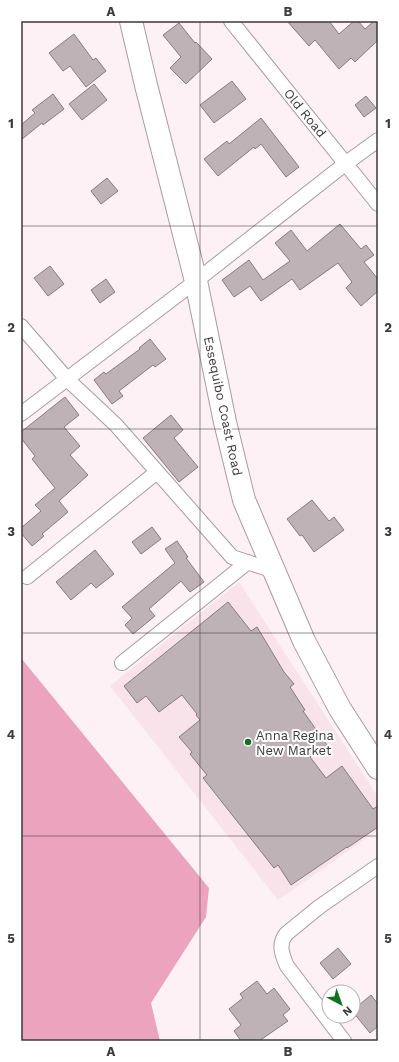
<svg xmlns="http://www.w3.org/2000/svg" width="399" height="1062" viewBox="0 0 399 1062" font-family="'Work Sans',sans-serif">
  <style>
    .built { fill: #f7e3e9 }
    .water { fill: #eba3be }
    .building { fill: #beb2b6; stroke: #867b7e }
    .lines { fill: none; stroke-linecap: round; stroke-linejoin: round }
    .minor-casing { stroke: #a79ca0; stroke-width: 16 }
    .primary-casing { stroke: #a79ca0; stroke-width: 24 }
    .minor { stroke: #fff; stroke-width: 14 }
    .primary { stroke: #fff; stroke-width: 22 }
    .grid { fill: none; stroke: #3e393b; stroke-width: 1; stroke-opacity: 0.55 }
    .poi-dot { fill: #107120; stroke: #fff; stroke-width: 1.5 }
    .labels { text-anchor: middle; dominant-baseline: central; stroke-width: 4; stroke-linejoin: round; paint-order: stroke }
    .street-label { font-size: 13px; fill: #3e393b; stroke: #fff }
    .poi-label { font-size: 13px; fill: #3e393b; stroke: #fff; text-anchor: start }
    .neatline { fill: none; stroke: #3e393b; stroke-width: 1.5 }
    .grid-label { font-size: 13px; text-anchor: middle; font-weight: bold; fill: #3e393b }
  </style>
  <rect width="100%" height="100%" fill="#fef1f5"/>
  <!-- built -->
  <path class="built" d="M 239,582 L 378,797 L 378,830 L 278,900 L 110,686 Z"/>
  <!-- water -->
  <path class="water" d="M 21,658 L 209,888 L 206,917 L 151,1003 L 160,1041 L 21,1041 Z"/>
  <!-- building -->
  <path class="building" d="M 287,21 L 329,21 L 339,34 L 354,21 L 358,21 L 365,29 L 374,21 L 378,21 L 378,40 L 355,62 L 351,58 L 339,69 L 315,40 L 309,46 Z
    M 179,23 L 195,43 L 196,42 L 212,59 L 186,84 L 170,68 L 181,57 L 163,35 Z
    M 74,34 L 93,60 L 96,58 L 106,71 L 86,87 L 70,66 L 63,71 L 49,53 Z
    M 232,81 L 246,99 L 214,123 L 200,105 Z
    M 94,84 L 107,100 L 82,120 L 69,104 Z
    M 53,94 L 64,109 L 43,125 L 42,123 L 21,140 L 21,125 L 35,113 L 32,110 Z
    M 366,96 L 376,108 L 364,117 L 355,105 Z
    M 261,118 L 299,167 L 286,177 L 261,144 L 255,149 L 254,147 L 218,176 L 204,159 L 227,141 L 229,144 Z
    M 107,178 L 118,191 L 101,204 L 91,191 Z
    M 340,224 L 361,249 L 366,245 L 374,255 L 364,262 L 378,279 L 378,291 L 361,306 L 346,288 L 352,282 L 338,263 L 300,290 L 292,279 L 261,301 L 250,286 L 234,297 L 222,280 L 249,260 L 263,280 L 290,261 L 275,243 L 291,230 L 307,251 Z
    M 50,266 L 64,284 L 48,296 L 34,278 Z
    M 106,279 L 115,292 L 100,303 L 91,290 Z
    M 150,339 L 166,359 L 155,367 L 153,365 L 119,391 L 123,396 L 112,404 L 94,380 L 104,372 L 106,374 L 140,349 L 139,348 Z
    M 65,397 L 79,415 L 64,427 L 80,446 L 70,455 L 88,475 L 59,501 L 68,512 L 42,534 L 44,536 L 32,546 L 21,533 L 21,528 L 41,511 L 35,505 L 55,488 L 32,459 L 35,456 L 21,438 L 21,432 Z
    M 171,415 L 183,430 L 174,438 L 198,467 L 179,482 L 143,438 Z
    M 312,500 L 329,521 L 334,517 L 344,530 L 314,552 L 302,535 L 300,536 L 287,519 Z
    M 152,527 L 161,539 L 141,554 L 132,542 Z
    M 177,541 L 188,557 L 186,558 L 204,582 L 190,592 L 181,581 L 149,609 L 155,616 L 133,634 L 125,625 L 132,618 L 122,607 L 175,563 L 165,549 Z
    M 95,550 L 114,574 L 96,588 L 91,583 L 71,600 L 56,582 Z
    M 228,602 L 251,631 L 257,627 L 284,672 L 294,684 L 290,687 L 305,710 L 303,711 L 327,745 L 310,757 L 326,778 L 342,766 L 373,809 L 378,806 L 378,827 L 347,848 L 347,847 L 291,885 L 278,865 L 274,868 L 203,778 L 207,775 L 190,754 L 192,752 L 179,737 L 200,720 L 196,715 L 197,714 L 182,695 L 159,712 L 146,696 L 137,703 L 124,686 Z
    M 338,948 L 351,964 L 333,979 L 320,963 Z
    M 257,981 L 267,994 L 274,988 L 290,1009 L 283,1015 L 288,1021 L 259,1041 L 241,1041 L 234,1031 L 241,1025 L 229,1009 L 243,998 L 240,994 Z
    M 371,995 L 378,1004 L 378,1026 L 370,1033 L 353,1012 L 353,1010 Z"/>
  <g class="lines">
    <!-- minor casing -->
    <g class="minor-casing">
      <path id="minor" d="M 231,21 L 378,204
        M 21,326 L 67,379 L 116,425 L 232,557 L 274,571
        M 21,414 L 196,281 L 345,164 L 378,140
        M 27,577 L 157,472
        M 122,663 L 248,562
        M 344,1041 L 287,966 C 282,955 278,944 286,934 L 319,907 L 378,866"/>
    </g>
    <!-- primary casing -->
    <g class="primary-casing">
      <path id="primary" d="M 131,21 L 146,85 L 196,281 L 225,422 L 244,500 L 304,641 L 340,709 L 378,768"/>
    </g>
    <!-- minor -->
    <use href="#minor" class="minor"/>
    <!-- primary -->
    <use href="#primary" class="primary"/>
  </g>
  <!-- grid -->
  <path class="grid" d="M 200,21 L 200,1041M 21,226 L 378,226M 21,429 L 378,429M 21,633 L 378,633M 21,836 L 378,836"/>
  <!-- markers -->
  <circle class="poi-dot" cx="248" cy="742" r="4"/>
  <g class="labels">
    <!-- street labels -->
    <g class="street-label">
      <text transform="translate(305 113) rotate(51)">Old Road</text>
      <text transform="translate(223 406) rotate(78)">Essequibo Coast Road</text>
    </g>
    <!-- poi labels -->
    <g class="poi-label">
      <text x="256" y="735">Anna Regina<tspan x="256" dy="15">New Market</tspan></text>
    </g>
  </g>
  <!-- border -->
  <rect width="399" height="1062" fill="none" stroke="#ffffff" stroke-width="44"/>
  <!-- north arrow -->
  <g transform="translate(341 1004) rotate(139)"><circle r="19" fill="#ffffff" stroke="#b2b0b1"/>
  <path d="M0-3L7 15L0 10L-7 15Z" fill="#107120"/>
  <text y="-6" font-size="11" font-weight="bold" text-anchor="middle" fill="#3e393b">N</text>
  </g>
  <rect x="22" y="22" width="355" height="1018" class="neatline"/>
  <g class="grid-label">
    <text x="111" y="16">A</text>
    <text x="288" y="16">B</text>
    <text x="11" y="128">1</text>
    <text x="388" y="128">1</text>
    <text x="11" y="332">2</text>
    <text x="388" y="332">2</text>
    <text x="11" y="536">3</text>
    <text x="388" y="536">3</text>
    <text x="11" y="739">4</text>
    <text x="388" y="739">4</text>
    <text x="11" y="943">5</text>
    <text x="388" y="943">5</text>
    <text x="111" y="1056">A</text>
    <text x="288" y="1056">B</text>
  </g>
</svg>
